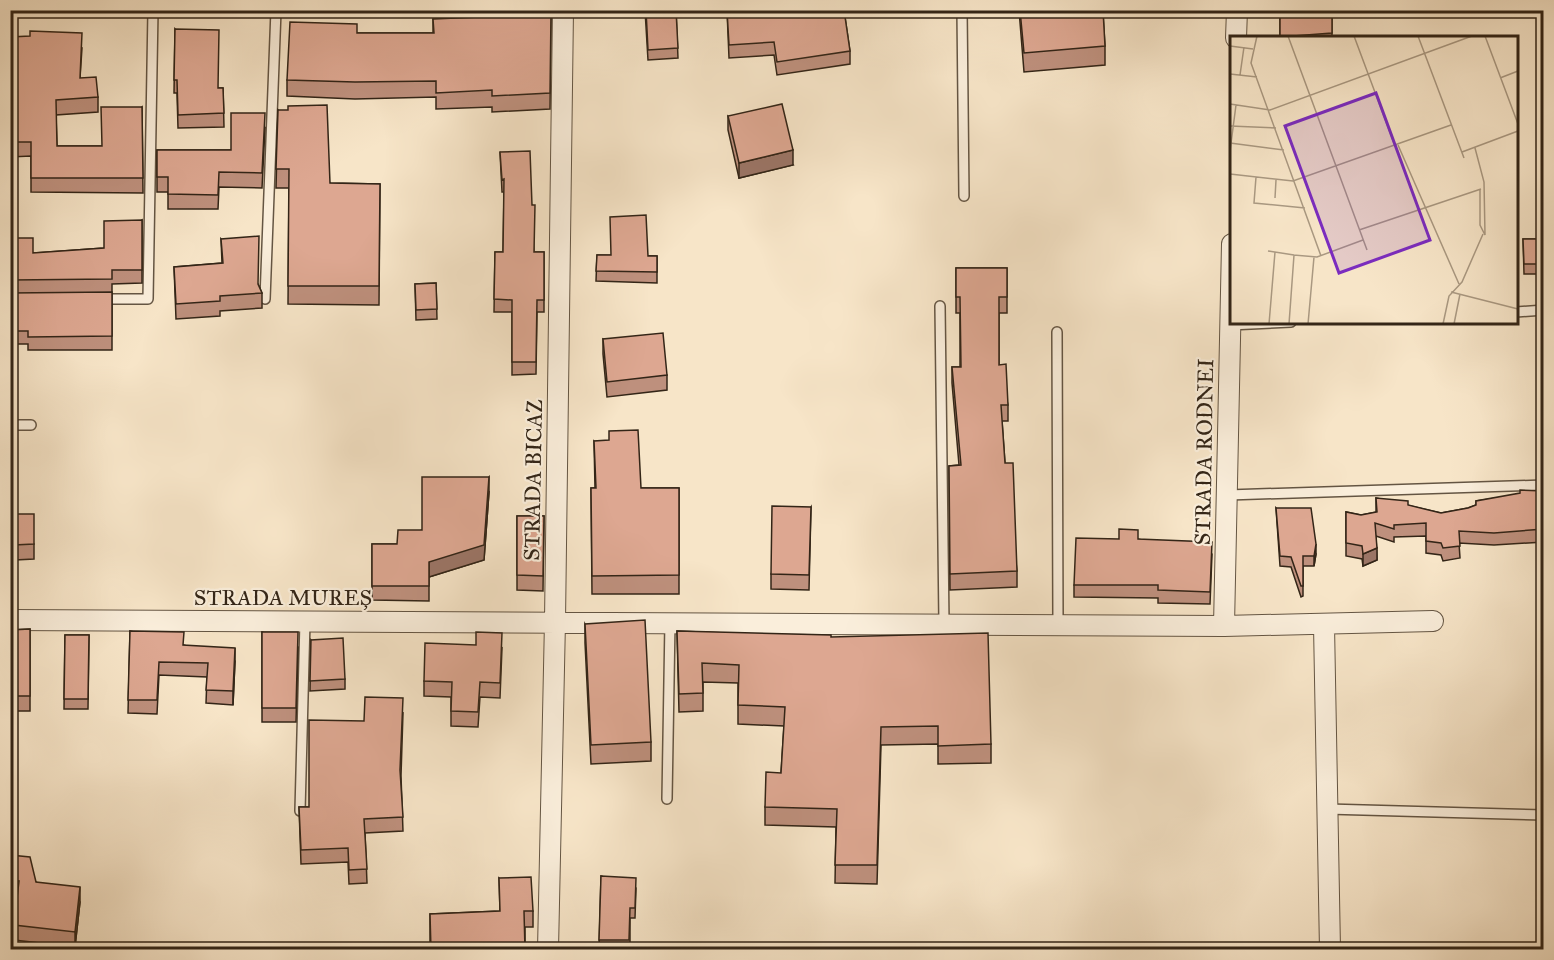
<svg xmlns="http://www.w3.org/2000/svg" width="1554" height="960" viewBox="0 0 1554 960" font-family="'IM FELL Great Primer',serif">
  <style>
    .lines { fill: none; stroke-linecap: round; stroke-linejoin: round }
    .lane-casing { stroke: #645543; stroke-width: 12 }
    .street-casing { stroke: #645543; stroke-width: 22 }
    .lane { stroke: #faeedb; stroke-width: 9 }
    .street { stroke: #faeedb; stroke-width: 20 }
    .wall { fill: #be907d; stroke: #332517; stroke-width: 1.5 }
    .shaded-wall { fill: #9b7566; stroke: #332517; stroke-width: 1.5 }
    .building { fill: #dda791; stroke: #332517; stroke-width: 1.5 }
    .labels { text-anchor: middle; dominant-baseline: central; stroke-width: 4.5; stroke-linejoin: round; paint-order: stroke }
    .street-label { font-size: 22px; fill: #332517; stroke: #faeedb }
    .inset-road { fill: none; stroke: #a99881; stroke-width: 1.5 }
    .view { fill: #7b2cbf; fill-opacity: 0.15; stroke: #7b2cbf; stroke-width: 3 }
    .inset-edge { fill: none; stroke: #332517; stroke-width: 3 }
  </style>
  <rect width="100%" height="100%" fill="#f7e5c8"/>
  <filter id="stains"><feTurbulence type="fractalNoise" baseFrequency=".00333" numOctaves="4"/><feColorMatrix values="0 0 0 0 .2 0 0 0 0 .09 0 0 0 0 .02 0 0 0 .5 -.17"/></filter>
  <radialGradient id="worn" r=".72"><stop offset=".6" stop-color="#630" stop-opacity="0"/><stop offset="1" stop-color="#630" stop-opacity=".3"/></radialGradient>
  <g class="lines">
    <!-- lane casing -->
    <g class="lane-casing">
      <path id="lane" d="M 962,10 L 964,196
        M 100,299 L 148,299 L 153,10
        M 265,299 L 276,10
        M 940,306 L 944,623
        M 1516,312 L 1544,310
        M 1230,325 L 1291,322
        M 1057,332 L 1058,623
        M 10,425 L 31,425
        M 1228,495 L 1544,485
        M 667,799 L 670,622
        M 1327,809 L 1544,815
        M 300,811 L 305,621"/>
    </g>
    <!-- street casing -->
    <g class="street-casing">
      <path id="street" d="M 1236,38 L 1237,10
        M 10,620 L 1224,626 L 1433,621
        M 1324,625 L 1330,950
        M 1224,626 L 1232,244
        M 548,950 L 555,621 L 563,10"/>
    </g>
    <!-- lane -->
    <use href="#lane" class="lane"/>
    <!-- street -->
    <use href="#street" class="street"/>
  </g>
  <!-- wall -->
  <path class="wall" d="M 645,10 L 676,10 L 678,58 L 648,60 Z
    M 727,10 L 844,10 L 850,51 L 850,64 L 777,75 L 774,55 L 729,58 Z
    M 1019,10 L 1148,10 L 1148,12 L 1103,13 L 1105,46 L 1105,65 L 1024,72 Z
    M 1280,10 L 1332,10 L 1332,38 L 1280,38 Z
    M 551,14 L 550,109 L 492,112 L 492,107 L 436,109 L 436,97 L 355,99 L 287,96 L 287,80 L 357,33 L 433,33 L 433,19 Z
    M 175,29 L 218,88 L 223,88 L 224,127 L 178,128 L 177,93 L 174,93 Z
    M 10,37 L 82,48 L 80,78 L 98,97 L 98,112 L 56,115 L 57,146 L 102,146 L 142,107 L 143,193 L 31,192 L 31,156 L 10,157 Z
    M 278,110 L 330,183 L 380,184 L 379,305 L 288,304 L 289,188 L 276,188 Z
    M 728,116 L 793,165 L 739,178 L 728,130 Z
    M 265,128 L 262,188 L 219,187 L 218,209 L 168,209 L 168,192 L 157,192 L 157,150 L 231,150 Z
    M 500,152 L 532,205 L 534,252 L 544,252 L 544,312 L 537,312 L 536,374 L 512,375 L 512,312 L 494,312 L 495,252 L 503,252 L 504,192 L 502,192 Z
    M 142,220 L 142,283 L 112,284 L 112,350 L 28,350 L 28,344 L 10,344 L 10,238 L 33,253 L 104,248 Z
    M 221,239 L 258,284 L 262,293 L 262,308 L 220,311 L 220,316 L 176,319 L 174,267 L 222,263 Z
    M 1523,239 L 1544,239 L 1544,274 L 1524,274 Z
    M 597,255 L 657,256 L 657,283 L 596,281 Z
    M 956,268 L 1007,268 L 1007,313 L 999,313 L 999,365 L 1008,405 L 1008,421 L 1002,421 L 1005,463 L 1017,571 L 1017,587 L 950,590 L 949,466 L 959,465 L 952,383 L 952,367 L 960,367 L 960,313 L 956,313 Z
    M 436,283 L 437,319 L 416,320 L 415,284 Z
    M 603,339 L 667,375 L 667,390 L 607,397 L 603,354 Z
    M 594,441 L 641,488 L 679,488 L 679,594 L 592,594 L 591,488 L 595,488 Z
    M 1544,491 L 1544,542 L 1494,545 L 1459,543 L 1460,558 L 1443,561 L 1441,555 L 1426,553 L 1426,536 L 1394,537 L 1394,542 L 1376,536 L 1377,560 L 1363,566 L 1362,559 L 1346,556 L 1346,512 L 1361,515 L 1376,512 L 1376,498 L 1441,513 L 1468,508 L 1476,505 L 1476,501 Z
    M 489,492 L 484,560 L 429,577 L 429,601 L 372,600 L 372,544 L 397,544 Z
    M 811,507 L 809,590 L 771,589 L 771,574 Z
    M 1276,508 L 1316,554 L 1314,566 L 1303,566 L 1303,596 L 1301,597 L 1291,567 L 1280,566 Z
    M 10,514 L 34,544 L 34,559 L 15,560 L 15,589 L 10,589 Z
    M 517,516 L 544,516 L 543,591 L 517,590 Z
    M 1119,539 L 1138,539 L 1212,554 L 1210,604 L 1158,603 L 1158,598 L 1074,597 L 1074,585 Z
    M 585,624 L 651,742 L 651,761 L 591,764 L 585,643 Z
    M 30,629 L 30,711 L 10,711 L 10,630 Z
    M 130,631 L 184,645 L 235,661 L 233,705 L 206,703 L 207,677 L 159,675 L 157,714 L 128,713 Z
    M 677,631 L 831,637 L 991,744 L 991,763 L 938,764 L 938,744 L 881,745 L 877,884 L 835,883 L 836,827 L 765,825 L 765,807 L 781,773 L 784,726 L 738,724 L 738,683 L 703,682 L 703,711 L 679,712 Z
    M 262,632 L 298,647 L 296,722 L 262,722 Z
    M 65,635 L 89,635 L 88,709 L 64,709 Z
    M 311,640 L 345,679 L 345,689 L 310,691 Z
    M 502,648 L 500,698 L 480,697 L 478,727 L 451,726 L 451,697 L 424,696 L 424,681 Z
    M 403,713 L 401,776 L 403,831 L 365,833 L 367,883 L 349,884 L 348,862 L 301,864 L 299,807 L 309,807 L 364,721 Z
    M 10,855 L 36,882 L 80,902 L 75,947 L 14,940 L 14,925 L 17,896 L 10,895 Z
    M 601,876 L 636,888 L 635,918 L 630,918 L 630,950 L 599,950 Z
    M 499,878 L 533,911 L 533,927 L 525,927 L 525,950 L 430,950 L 430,914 L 500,911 Z"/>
  <!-- shaded-wall -->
  <path class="shaded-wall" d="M 793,150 L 793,165 L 739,178 L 739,163 Z
    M 489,477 L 489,492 L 484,560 L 429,577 L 429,562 Z
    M 1316,544 L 1316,554 L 1314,566 L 1314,556 Z
    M 1377,548 L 1377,560 L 1363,566 L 1363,554 Z
    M 235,648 L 235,661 L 233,705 L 233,691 Z
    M 80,887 L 80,902 L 75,947 L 75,932 Z"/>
  <!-- building -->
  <path class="building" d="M 646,10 L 676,10 L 678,48 L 648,50 Z
    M 727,10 L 844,10 L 850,51 L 777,62 L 774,42 L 729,45 Z
    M 1020,10 L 1103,10 L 1105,46 L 1024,53 Z
    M 1280,10 L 1332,10 L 1332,33 L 1280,37 Z
    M 551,14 L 550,93 L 492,96 L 492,90 L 436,93 L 436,81 L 355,82 L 287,80 L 290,22 L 357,24 L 357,33 L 434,33 L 433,19 Z
    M 175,29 L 219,30 L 218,88 L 223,88 L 224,113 L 178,115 L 177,80 L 174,80 Z
    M 30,31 L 82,33 L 80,78 L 96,77 L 98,97 L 56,100 L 57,146 L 102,146 L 101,107 L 142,107 L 143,178 L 31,178 L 31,142 L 10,142 L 10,37 L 30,36 Z
    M 782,104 L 793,150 L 739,163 L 728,116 Z
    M 327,105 L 330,183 L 380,184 L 379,286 L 288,286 L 289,169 L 276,169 L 278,110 L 288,110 L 288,106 Z
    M 231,113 L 265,113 L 262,173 L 219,172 L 218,195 L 168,194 L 168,177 L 157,177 L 157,150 L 231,150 Z
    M 530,151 L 532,205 L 535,205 L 534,252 L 544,252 L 544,300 L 537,300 L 536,362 L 512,362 L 512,300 L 494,299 L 495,252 L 503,252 L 504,179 L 502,180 L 500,152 Z
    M 646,215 L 648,256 L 657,256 L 657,272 L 596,271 L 597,255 L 611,255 L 610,217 Z
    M 142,220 L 142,270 L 112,270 L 112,279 L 10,280 L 10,238 L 33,238 L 33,253 L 104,248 L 104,221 Z
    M 259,236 L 258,284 L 262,293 L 220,296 L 220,301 L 176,304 L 174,267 L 223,263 L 221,239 Z
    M 1523,239 L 1544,239 L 1544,264 L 1524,264 Z
    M 956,268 L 1007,268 L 1007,297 L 999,297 L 999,365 L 1006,364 L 1008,405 L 1001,405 L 1005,463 L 1013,463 L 1017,571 L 950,574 L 949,466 L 961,465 L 952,367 L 961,367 L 960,297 L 956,297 Z
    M 436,283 L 437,309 L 416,310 L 415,284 Z
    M 112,292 L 112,336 L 28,337 L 28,331 L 10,331 L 10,293 Z
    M 663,333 L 667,375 L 607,382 L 603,339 Z
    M 638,430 L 641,488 L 679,488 L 679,575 L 592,576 L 591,488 L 596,488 L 594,441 L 609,440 L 609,431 Z
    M 422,477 L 489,477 L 484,545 L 429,562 L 429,586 L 372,586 L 372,544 L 397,544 L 398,530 L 422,530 Z
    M 1520,490 L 1544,491 L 1544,529 L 1494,533 L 1459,531 L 1460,546 L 1443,548 L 1441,543 L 1426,541 L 1426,523 L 1394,525 L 1394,529 L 1375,523 L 1377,548 L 1363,554 L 1362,546 L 1346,543 L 1346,512 L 1361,515 L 1377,512 L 1376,498 L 1408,501 L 1408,505 L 1441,513 L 1468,508 L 1476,505 L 1476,501 L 1520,493 Z
    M 772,506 L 811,507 L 809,575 L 771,574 Z
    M 1276,508 L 1311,508 L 1316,544 L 1314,556 L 1303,556 L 1303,586 L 1301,586 L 1291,557 L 1280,556 Z
    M 10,514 L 34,514 L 34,544 L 14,545 L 15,574 L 10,574 Z
    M 517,516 L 544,516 L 543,576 L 517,575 Z
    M 1119,529 L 1138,530 L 1138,539 L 1212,542 L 1210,592 L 1158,590 L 1158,585 L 1074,585 L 1076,538 L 1119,539 Z
    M 645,620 L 651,742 L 591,745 L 585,624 Z
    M 30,629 L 30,696 L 10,696 L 10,630 Z
    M 130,631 L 184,632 L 183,645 L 235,648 L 233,691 L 206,690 L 208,663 L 159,662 L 157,700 L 128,700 Z
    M 677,631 L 831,635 L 831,637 L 988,633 L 991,744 L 938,746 L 938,726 L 881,727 L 877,865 L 835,865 L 837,809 L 765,807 L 766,772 L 781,773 L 785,707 L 738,705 L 739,665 L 702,663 L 703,693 L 679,694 Z
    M 262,632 L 298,632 L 296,708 L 262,708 Z
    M 476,632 L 502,633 L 500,683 L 480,682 L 478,712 L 451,711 L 452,682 L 424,681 L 425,643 L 476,645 Z
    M 65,635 L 89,635 L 88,699 L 64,699 Z
    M 343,638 L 345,679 L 310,681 L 311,640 Z
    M 365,697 L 403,698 L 400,770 L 403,817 L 364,819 L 367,869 L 349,870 L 348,848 L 301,850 L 299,807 L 309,807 L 309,720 L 364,721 Z
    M 10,855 L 30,857 L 36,882 L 80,887 L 75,932 L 14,925 L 19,881 L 10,880 Z
    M 601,876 L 636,878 L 635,908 L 630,908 L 629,940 L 599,940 Z
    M 531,877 L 533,911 L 524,911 L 525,950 L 431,950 L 430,914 L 500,911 L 499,878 Z
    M 963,945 L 963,950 L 934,950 L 934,946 Z"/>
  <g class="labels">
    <!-- street labels -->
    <g class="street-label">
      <text transform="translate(1204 452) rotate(-89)">STRADA RODNEI</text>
      <text transform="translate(533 480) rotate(-89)">STRADA BICAZ</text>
      <text x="283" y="597">STRADA MUREȘ</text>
    </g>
  </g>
  <!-- overview -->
  <g transform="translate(1230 36)">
    <rect width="288" height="288" fill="#f7e5c8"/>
    <path class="inset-road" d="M 27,0 L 21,27 L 91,220M 58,0 L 137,214M 124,0 L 165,110M 188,0 L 234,122M 255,0 L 288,88M 0,10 L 23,13M 0,38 L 27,41M 10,39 L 14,11M 270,42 L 288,35M 0,68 L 40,74 L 242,0M 0,90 L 46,92M 0,107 L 54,114M 168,109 L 229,248M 245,112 L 254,146 L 255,199 L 250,189 L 250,153M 0,115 L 6,69M 232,116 L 288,95M 0,138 L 63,145 L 221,89M 26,141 L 24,167 L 75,172M 45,162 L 46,144M 129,194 L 251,153M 38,215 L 64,219M 221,256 L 288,273M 39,288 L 45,216M 59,288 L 64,219 L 87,221 L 133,204M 78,288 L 84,221M 213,288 L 219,260 L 232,246 L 253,198M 224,288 L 230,258"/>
    <path class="view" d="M 146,57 L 200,204 L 109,237 L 55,90 Z"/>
    <rect width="288" height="288" class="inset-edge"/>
  </g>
  <!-- margin -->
  <rect width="1554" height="960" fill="none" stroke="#f7e5c8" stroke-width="36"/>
  <rect x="12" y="12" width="1530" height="936" fill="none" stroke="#332517" stroke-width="3"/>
  <rect x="18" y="18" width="1518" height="924" fill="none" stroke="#332517" stroke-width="1.5"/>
  <rect width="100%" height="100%" filter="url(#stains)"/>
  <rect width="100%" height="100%" fill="url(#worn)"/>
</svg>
